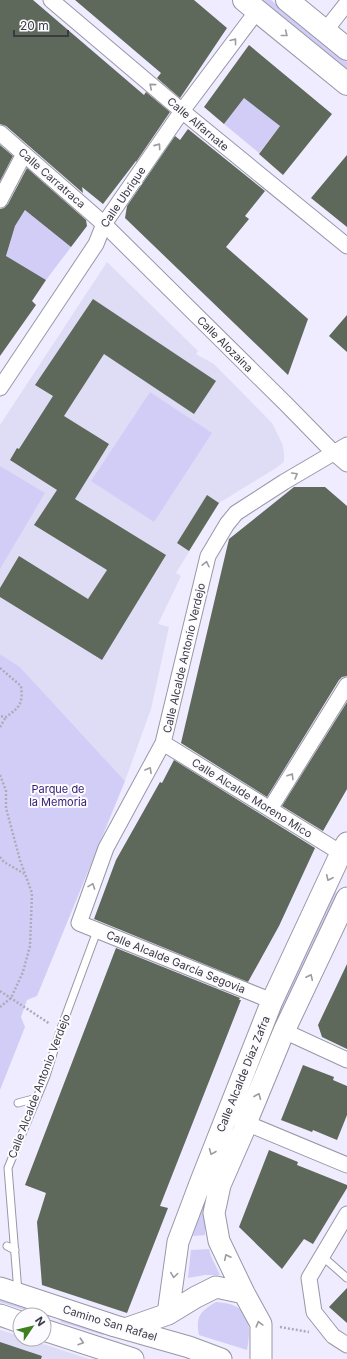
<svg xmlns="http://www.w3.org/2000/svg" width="347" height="1359" viewBox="0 0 347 1359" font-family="Inter,sans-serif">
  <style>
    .built { fill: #dfddf5 }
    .green { fill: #d1cdf6 }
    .building { fill: #5e685b }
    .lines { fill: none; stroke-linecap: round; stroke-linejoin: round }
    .service-casing { stroke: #9897a7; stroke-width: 9 }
    .minor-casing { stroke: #9897a7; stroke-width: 17 }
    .secondary-casing { stroke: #9897a7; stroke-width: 23 }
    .primary-casing { stroke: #9897a7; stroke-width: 24 }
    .path { stroke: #adabb9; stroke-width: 2.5; stroke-dasharray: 2 2; stroke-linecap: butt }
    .service { stroke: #fff; stroke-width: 7 }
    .minor { stroke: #fff; stroke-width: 15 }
    .secondary { stroke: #fff; stroke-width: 21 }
    .primary { stroke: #fff; stroke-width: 22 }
    .oneway { stroke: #9c9ca0 }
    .labels { text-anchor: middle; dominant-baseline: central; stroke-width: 4; stroke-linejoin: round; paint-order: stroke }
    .street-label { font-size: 11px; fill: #3a3a41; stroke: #fcfbff }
    .park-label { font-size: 11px; fill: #361b74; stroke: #fcfbff }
  </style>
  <rect width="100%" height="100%" fill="#eeecfe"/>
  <!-- built -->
  <path class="built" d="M 107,262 L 198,351 L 196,354 L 214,364 L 272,423 L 282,443 L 284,453 L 284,462 L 276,468 L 219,503 L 176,573 L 181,576 L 158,624 L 169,627 L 151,709 L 125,781 L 20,667 L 0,654 L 0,425 Z
    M 0,1330 L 20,1336 L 20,1339 L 28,1339 L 89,1359 L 0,1359 Z"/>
  <!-- green -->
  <path class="green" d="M 262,0 L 271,0 L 347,62 L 347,69 Z
    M 245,96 L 280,126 L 259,153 L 224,124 Z
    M 26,209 L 71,247 L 46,280 L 6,257 L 15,226 Z
    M 150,392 L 212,433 L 154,522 L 91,481 Z
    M 0,466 L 45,493 L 0,569 Z
    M 0,654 L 20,667 L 125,781 L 37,996 L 27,1000 L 21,1017 L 25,1027 L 0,1090 Z
    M 333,891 L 337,893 L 281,1013 L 211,1189 L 205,1212 L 205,1235 L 193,1236 L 207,1187 L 277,1010 Z
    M 209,1249 L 211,1256 L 220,1275 L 205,1275 L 188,1278 L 191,1250 Z
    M 0,1299 L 48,1314 L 50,1316 L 48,1317 L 44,1316 L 44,1315 L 40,1315 L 0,1302 Z
    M 216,1302 C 250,1304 252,1322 247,1350 L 199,1335 C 195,1316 201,1311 216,1302 Z
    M 62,1319 L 103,1332 L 105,1334 L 103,1335 L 61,1322 L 60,1320 Z"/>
  <!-- building -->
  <path class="building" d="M 0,0 L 33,0 L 144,95 L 146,92 L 170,112 L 136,162 L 136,161 L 103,204 L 82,187 L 83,193 L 6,126 L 0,124 Z
    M 75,0 L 194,0 L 227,28 L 180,98 L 157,78 L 161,73 Z
    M 249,45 L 332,114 L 283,175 L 259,154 L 280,126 L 244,98 L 224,124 L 204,107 Z
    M 188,129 L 265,191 L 245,216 L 249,219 L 226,247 L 308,319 L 288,375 L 125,218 L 127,206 L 175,136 L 180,140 Z
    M 0,145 L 13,156 L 0,181 Z
    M 347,155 L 347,227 L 311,198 Z
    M 27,168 L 86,220 L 87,226 L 71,247 L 25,210 L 15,226 L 6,256 L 46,280 L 32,301 L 36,305 L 0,356 L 0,209 L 4,208 L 8,204 Z
    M 93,299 L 216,381 L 194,414 L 104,354 L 64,416 L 109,444 L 75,499 L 166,555 L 102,660 L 0,597 L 0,588 L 19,556 L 88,599 L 107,570 L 34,525 L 57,490 L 10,460 L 17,448 L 19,449 L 53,396 L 35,385 Z
    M 347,315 L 347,352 L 329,336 Z
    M 294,487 L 325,487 L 347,506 L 347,676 L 342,677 L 339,680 L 267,797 L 181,743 L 229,539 Z
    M 207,495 L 219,503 L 189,551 L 177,543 Z
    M 347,702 L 347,789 L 323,831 L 282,806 Z
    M 174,760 L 315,848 L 279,926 L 248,982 L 94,919 L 116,860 L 160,782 L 162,783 Z
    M 116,948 L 240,998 L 239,1000 L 241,1000 L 160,1206 L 168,1208 L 127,1313 L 42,1285 L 37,1222 L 46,1193 L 25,1185 Z
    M 347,964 L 347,1049 L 322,1037 L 318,1025 Z
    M 303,1065 L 334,1077 L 333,1080 L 347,1086 L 347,1115 L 337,1140 L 313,1130 L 312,1132 L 281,1120 Z
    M 269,1150 L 298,1162 L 297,1165 L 347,1185 L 347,1188 L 313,1244 L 304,1239 L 282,1269 L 239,1227 Z
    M 347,1288 L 347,1323 L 329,1307 Z
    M 0,1342 L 42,1356 L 41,1359 L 0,1359 Z"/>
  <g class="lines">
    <!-- service casing -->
    <g class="service-casing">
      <path id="service" d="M 18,1103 L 37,1098
        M 7,1246 L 15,1250
        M 322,1256 L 347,1278
        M 18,1292 L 8,1168 L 46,1076 L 60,1031 L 97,931"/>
    </g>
    <!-- minor casing -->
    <g class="minor-casing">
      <path id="minor" d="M 51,0 L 182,111 L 347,246
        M 325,31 L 347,3
        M 0,133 L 104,224 L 286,404 L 334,453 L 347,464
        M 0,200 L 24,154
        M 0,388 L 96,244 L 104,224 L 182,111 L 257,11
        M 163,743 L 341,853
        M 270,809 L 347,685
        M 272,1001 L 79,923 L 106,848 L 163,743 L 208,556 L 227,524 L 236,513 L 284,482 L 347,445
        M 284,1031 L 347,1060
        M 246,1123 L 347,1165
        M 347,1214 L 309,1278 L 314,1312 L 333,1336 L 347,1345"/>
    </g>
    <!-- secondary casing -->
    <g class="secondary-casing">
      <path id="secondary" d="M 0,1288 L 115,1326 L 189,1347 L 221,1359
        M 168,1314 L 178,1242 L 201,1181 L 272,1001 L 341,853 L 347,843
        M 0,1315 L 20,1322
        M 128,1328 L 168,1314 L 196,1297 L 216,1287 L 244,1293
        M 44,1330 L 133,1359
        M 261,1359 L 261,1324 L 244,1293 L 219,1241 L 214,1213 L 220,1185 L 244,1130 L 246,1123 L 284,1031 L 347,898"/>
    </g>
    <!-- primary casing -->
    <g class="primary-casing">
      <path id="primary" d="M 244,0 L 347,84
        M 287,0 L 347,49"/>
    </g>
    <!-- path -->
    <path class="path" d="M 0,668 L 21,686 C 23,704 20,707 6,717 L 0,716
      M 0,727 L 6,717
      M 0,775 L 6,791 L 6,808 L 20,860 L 32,893 L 30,946 L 23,972 L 11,998 L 0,1007
      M 0,857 L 4,862 L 25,874
      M 0,991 L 50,1024
      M 280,1327 L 309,1332"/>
    <!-- service -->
    <use href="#service" class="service"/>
    <!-- minor -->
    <use href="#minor" class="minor"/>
    <!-- secondary -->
    <use href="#secondary" class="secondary"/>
    <!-- primary -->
    <use href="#primary" class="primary"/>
  </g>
  <!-- one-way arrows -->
  <defs><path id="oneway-chevron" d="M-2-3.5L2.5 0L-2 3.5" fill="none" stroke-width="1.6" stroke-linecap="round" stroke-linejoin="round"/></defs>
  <g class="oneway">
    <use href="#oneway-chevron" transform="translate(285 34) rotate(39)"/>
    <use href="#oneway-chevron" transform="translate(234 41) rotate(-52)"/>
    <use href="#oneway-chevron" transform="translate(152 86) rotate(-140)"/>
    <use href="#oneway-chevron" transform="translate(158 146) rotate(-55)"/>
    <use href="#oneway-chevron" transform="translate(295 475) rotate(-30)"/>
    <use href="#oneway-chevron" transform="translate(206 564) rotate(-77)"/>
    <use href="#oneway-chevron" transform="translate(149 770) rotate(-61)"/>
    <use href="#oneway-chevron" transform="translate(291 776) rotate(-58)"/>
    <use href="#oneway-chevron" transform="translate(329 878) rotate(115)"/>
    <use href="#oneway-chevron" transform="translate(92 886) rotate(-70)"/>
    <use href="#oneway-chevron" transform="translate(310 977) rotate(-65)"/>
    <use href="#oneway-chevron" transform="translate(258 1096) rotate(-68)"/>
    <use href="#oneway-chevron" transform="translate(212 1152) rotate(112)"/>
    <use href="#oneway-chevron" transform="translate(227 1257) rotate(-116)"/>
    <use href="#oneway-chevron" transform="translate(174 1275) rotate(98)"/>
    <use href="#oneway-chevron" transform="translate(259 1324) rotate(-105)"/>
    <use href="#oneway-chevron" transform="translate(81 1342) rotate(18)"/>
  </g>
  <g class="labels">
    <!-- street labels -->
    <g class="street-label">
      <text transform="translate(198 124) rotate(40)">Calle Alfarnate</text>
      <text transform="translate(52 178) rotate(41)">Calle Carratraca</text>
      <text transform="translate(123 197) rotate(-56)">Calle Ubrique</text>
      <text transform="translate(225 344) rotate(45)">Calle Alozaina</text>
      <text transform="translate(184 658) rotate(-77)">Calle Alcalde Antonio Verdejo</text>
      <text transform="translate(252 798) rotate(32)">Calle Alcalde Moreno Mico</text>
      <text transform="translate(176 962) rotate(22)">Calle Alcalde García Segovia</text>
      <text transform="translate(243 1074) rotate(-68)">Calle Alcalde Díaz Zafra</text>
      <text transform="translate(39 1086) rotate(-69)">Calle Alcalde Antonio Verdejo</text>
      <text transform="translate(110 1323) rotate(17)">Camino San Rafael</text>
    </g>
    <!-- park labels -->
    <g class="park-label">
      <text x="58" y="789">Parque de<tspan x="58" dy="13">la Memoria</tspan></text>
    </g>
  </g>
  <!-- north arrow -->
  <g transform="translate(32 1327) rotate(55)"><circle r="19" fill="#fcfbff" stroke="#aeaeb3"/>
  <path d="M0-3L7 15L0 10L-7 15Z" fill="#3f7f1f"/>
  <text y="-6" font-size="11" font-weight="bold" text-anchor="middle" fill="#3a3a41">N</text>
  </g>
  <!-- scale -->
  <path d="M14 30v6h54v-6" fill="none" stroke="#3a3a41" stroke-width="2"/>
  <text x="20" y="30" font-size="12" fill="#3a3a41" stroke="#fcfbff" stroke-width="3" paint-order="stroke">20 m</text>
</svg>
